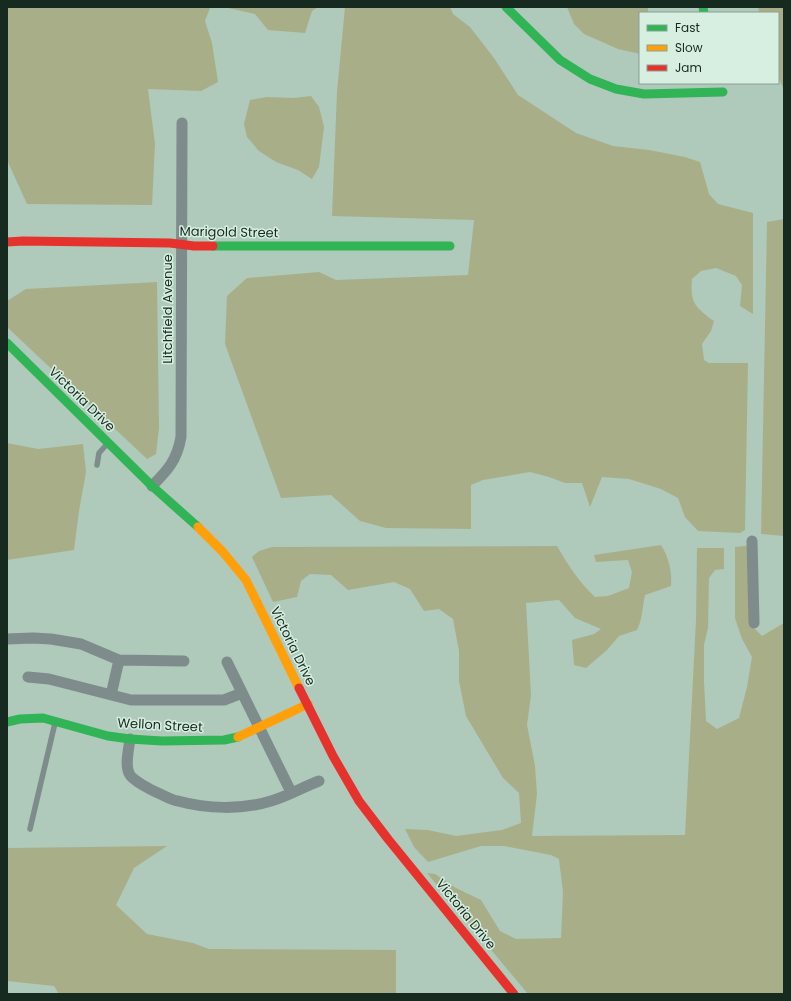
<svg xmlns="http://www.w3.org/2000/svg" width="791" height="1001" viewBox="0 0 791 1001" font-family="Poppins,sans-serif">
  <style>
    .green { fill: #a8af88 }
    .lines { fill: none; stroke-linecap: round; stroke-linejoin: round }
    .lane { stroke: #7e8d8c; stroke-width: 5.5 }
    .street { stroke: #7e8d8c; stroke-width: 11 }
    .fast { stroke: #30b455; stroke-width: 9 }
    .slow { stroke: #ff9f0a; stroke-width: 9 }
    .jam { stroke: #e5322d; stroke-width: 9 }
    .labels { text-anchor: middle; dominant-baseline: central; stroke-width: 3; stroke-linejoin: round; paint-order: stroke }
    .street-label { font-size: 13px; fill: #172a20; stroke: #d7efe1 }
  </style>
  <rect width="100%" height="100%" fill="#afc9bb"/>
  <!-- green -->
  <path class="green" d="M 7,7 L 318,7 L 312,11 L 305,33 L 268,30 L 255,14 L 228,8 L 210,8 L 205,21 L 212,43 L 218,82 L 201,91 L 148,89 L 155,144 L 152,205 L 27,204 L 7,160 Z
    M 345,7 L 450,7 L 453,14 L 470,27 L 494,58 L 518,95 L 576,133 L 613,146 L 649,150 L 685,157 L 700,162 L 709,194 L 718,204 L 753,213 L 753,314 L 740,306 L 742,285 L 736,276 L 716,268 L 701,271 L 692,279 C 690,303 695,307 714,321 L 711,331 L 702,344 L 704,360 L 709,363 L 748,363 L 745,530 L 740,533 L 698,531 L 685,517 L 678,498 L 661,489 L 629,479 L 602,477 L 590,507 L 582,483 L 565,483 L 549,477 L 530,472 L 483,480 L 471,485 L 471,529 L 386,528 L 360,521 L 331,495 L 281,498 L 225,344 L 227,296 L 247,278 L 319,272 L 336,280 L 468,275 L 474,220 L 332,216 L 337,92 Z
    M 567,7 L 648,7 L 648,13 L 640,13 L 640,54 L 618,49 L 584,34 L 574,24 Z
    M 758,7 L 784,7 L 784,90 L 778,76 L 778,13 L 759,13 Z
    M 311,96 L 319,107 L 324,127 L 319,167 L 312,179 L 298,170 L 276,162 L 259,151 L 247,137 L 244,124 L 250,100 L 267,97 L 293,98 Z
    M 784,219 L 784,536 L 761,534 L 767,222 Z
    M 157,282 L 159,428 L 156,454 L 147,459 L 7,327 L 7,301 L 26,289 Z
    M 7,443 L 38,449 L 83,444 L 86,472 L 79,511 L 74,550 L 7,560 Z
    M 661,545 C 669,558 672,571 671,586 L 645,595 C 642,608 643,618 637,630 L 619,636 L 607,650 L 586,668 L 574,665 L 572,640 L 594,634 L 601,629 L 575,618 L 559,600 L 526,603 L 531,695 L 527,725 L 535,766 L 537,794 L 532,836 L 685,835 L 696,620 L 697,548 L 724,548 L 724,569 L 715,570 L 709,578 L 708,628 L 704,645 L 704,682 L 706,721 L 717,729 L 739,718 L 747,687 L 752,657 L 742,639 L 735,618 L 735,547 L 753,545 L 750,624 L 762,636 L 784,623 L 784,994 L 528,994 L 427,873 L 435,874 L 456,888 L 481,900 L 500,931 L 516,939 L 561,938 L 563,892 L 559,859 L 551,855 L 504,846 L 481,846 L 428,862 L 414,847 L 405,829 L 428,830 L 456,836 L 502,830 L 521,823 L 519,793 L 503,778 L 466,716 L 459,681 L 459,651 L 453,619 L 439,609 L 424,611 L 410,589 L 394,582 L 348,590 L 331,575 L 310,574 L 301,581 L 297,597 L 273,602 L 252,557 L 259,551 L 272,547 L 557,546 C 568,565 579,582 595,597 L 608,596 L 629,588 L 632,572 L 628,560 L 596,562 L 594,555 Z
    M 167,846 L 134,868 L 116,905 L 147,934 L 193,943 L 209,949 L 396,950 L 396,994 L 59,994 L 54,986 L 7,981 L 7,848 Z"/>
  <g class="lines">
    <!-- lane -->
    <path class="lane" d="M 97,465 L 99,453 L 108,443
      M 30,829 L 55,723"/>
    <!-- street -->
    <path class="street" d="M 152,486 C 168,470 177,460 181,437 L 182,123
      M 752,541 L 754,623
      M 7,639 L 33,638 L 51,639 L 81,644 L 119,660 L 184,661
      M 227,662 L 291,792
      M 28,677 L 49,679 L 131,700 L 224,700 L 242,693
      M 111,695 L 119,660
      M 130,739 C 129,749 124,766 130,775 C 134,781 151,790 158,793 C 165,796 171,800 178,801 C 207,809 242,810 271,801 C 288,796 303,787 319,781"/>
    <!-- fast -->
    <path class="fast" d="M 506,7 L 560,60 L 590,79 L 616,89 L 644,94 L 723,92
      M 703,7 L 704,13
      M 213,246 L 450,246
      M 7,343 L 152,486 L 198,527
      M 7,722 L 20,719 L 43,718 L 108,736 L 130,739 L 162,741 L 224,740 L 238,737"/>
    <!-- slow -->
    <path class="slow" d="M 198,527 L 222,551 L 246,580 L 299,688
      M 238,737 L 308,704"/>
    <!-- jam -->
    <path class="jam" d="M 7,242 L 23,241 L 170,243 L 194,246 L 213,246
      M 299,688 L 333,756 L 359,801 L 388,839 L 514,994"/>
  </g>
  <g class="labels">
    <!-- street labels -->
    <g class="street-label">
      <text transform="translate(229 232) rotate(1)">Marigold Street</text>
      <text transform="translate(167 309) rotate(-90)">Litchfield Avenue</text>
      <text transform="translate(82 399) rotate(44)">Victoria Drive</text>
      <text transform="translate(293 646) rotate(64)">Victoria Drive</text>
      <text transform="translate(160 725) rotate(3)">Wellon Street</text>
      <text transform="translate(466 914) rotate(51)">Victoria Drive</text>
    </g>
  </g>
  <!-- border -->
  <rect width="791" height="1001" fill="none" stroke="#172a20" stroke-width="16"/>
  <!-- legend -->
  <rect x="639" y="12" width="140" height="72" fill="#d7efe1" stroke="#8aa094"/>
  <rect x="647" y="25" width="20" height="6" fill="#30b455" stroke="#8aa094"/>
  <text x="675" y="32" font-size="12" fill="#172a20">Fast</text>
  <rect x="647" y="45" width="20" height="6" fill="#ff9f0a" stroke="#8aa094"/>
  <text x="675" y="52" font-size="12" fill="#172a20">Slow</text>
  <rect x="647" y="65" width="20" height="6" fill="#e5322d" stroke="#8aa094"/>
  <text x="675" y="72" font-size="12" fill="#172a20">Jam</text>
</svg>
